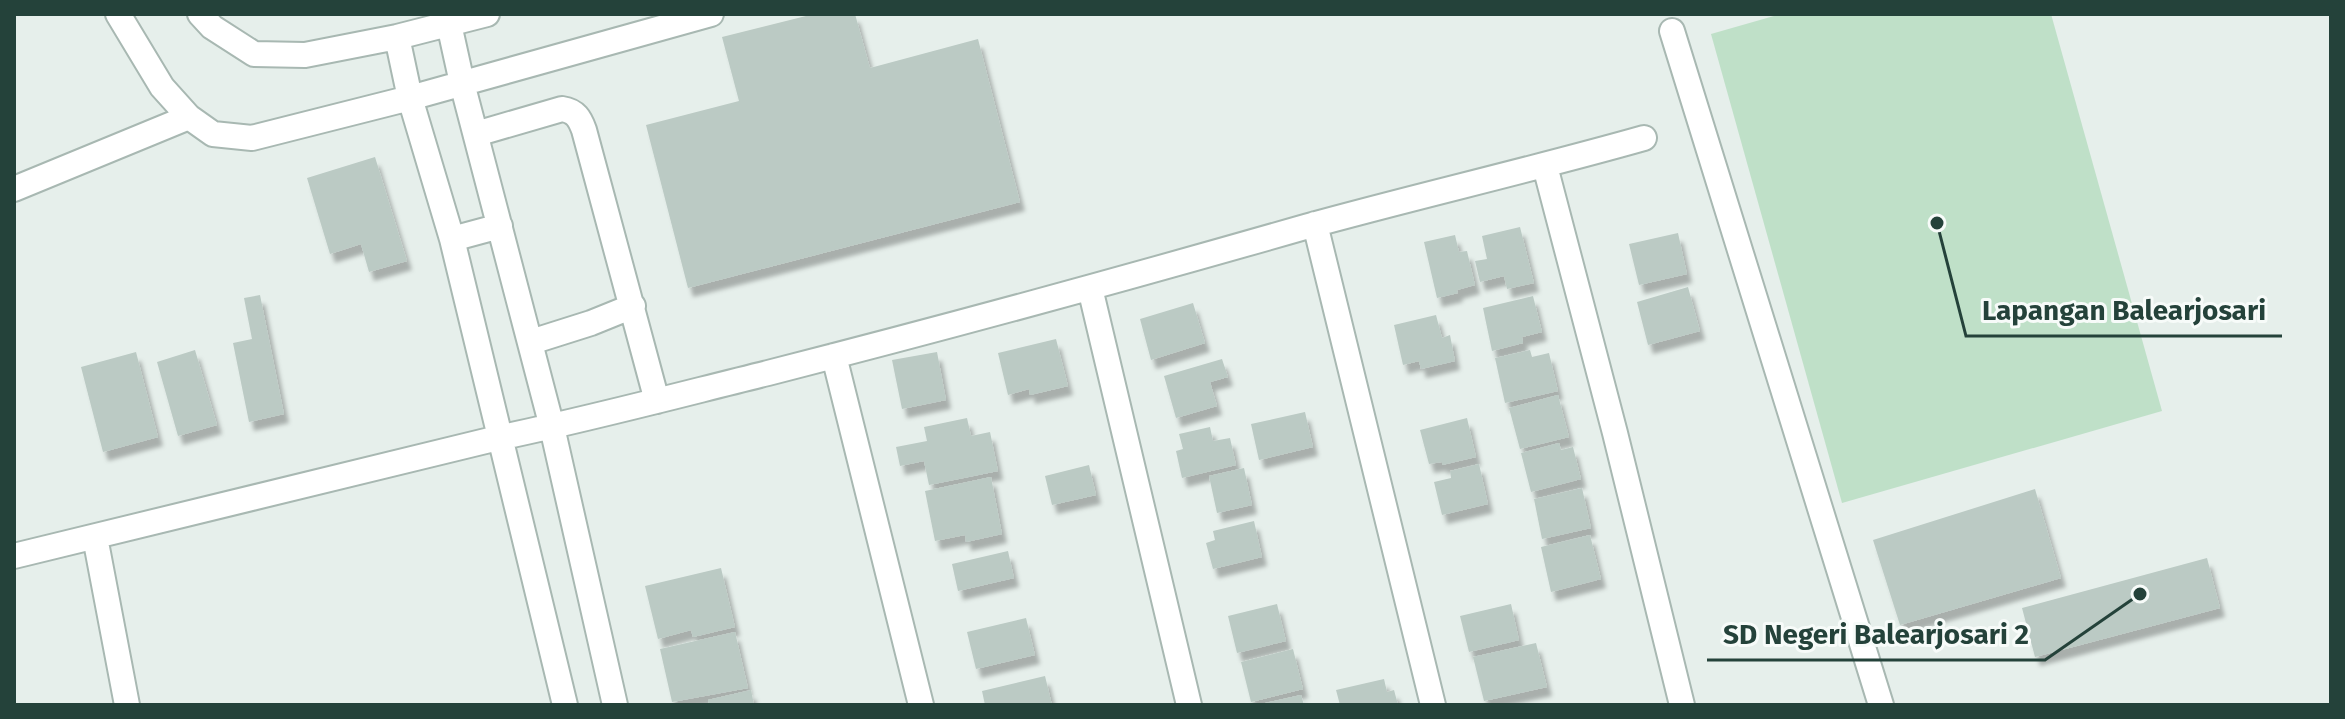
<svg xmlns="http://www.w3.org/2000/svg" width="2345" height="719" viewBox="0 0 2345 719" font-family="'Fira Sans',sans-serif">
  <style>
    .green { fill: #bfe0c8 }
    .building { fill: #bbcac4; filter: url(#shadow) }
    .lines { fill: none; stroke-linecap: round; stroke-linejoin: round }
    .minor-casing { stroke: #a8b8b2; stroke-width: 28 }
    .minor { stroke: #fff; stroke-width: 24 }
    .leader { fill: none; stroke: #24423a; stroke-width: 3 }
    .callout-dot { fill: #24423a; stroke: #f7fbf9; stroke-width: 3 }
    .callout-label { font-size: 28px; text-anchor: middle; font-weight: bold; fill: #24423a; stroke: #f7fbf9; stroke-width: 6; stroke-linejoin: round; paint-order: stroke }
  </style>
  <defs>
    <filter id="shadow"><feDropShadow dx="5" dy="9" stdDeviation="2" flood-color="#0004"/></filter>
  </defs>
  <rect width="100%" height="100%" fill="#e6efeb"/>
  <!-- green -->
  <path class="green" d="M 1781,14 L 2051,14 L 2162,411 L 1842,503 L 1711,34 Z"/>
  <!-- building -->
  <path class="building" d="M 814,14 L 855,14 L 870,68 L 978,39 L 1020,202 L 688,288 L 646,125 L 739,101 L 722,37 Z
    M 375,157 L 407,261 L 369,272 L 361,244 L 330,254 L 307,178 Z
    M 1520,227 L 1534,283 L 1507,289 L 1504,276 L 1480,282 L 1475,261 L 1487,259 L 1482,236 Z
    M 1678,233 L 1687,274 L 1639,285 L 1629,244 Z
    M 1455,235 L 1459,252 L 1467,251 L 1475,285 L 1457,290 L 1458,293 L 1437,298 L 1424,242 Z
    M 1688,287 L 1700,331 L 1648,345 L 1637,302 Z
    M 260,295 L 284,414 L 249,422 L 233,343 L 252,339 L 244,298 Z
    M 1533,296 L 1542,332 L 1522,337 L 1523,343 L 1492,351 L 1483,308 Z
    M 1193,303 L 1205,343 L 1151,360 L 1140,319 Z
    M 1436,315 L 1442,338 L 1450,335 L 1455,361 L 1421,369 L 1419,361 L 1403,365 L 1394,325 Z
    M 1056,339 L 1068,386 L 1030,395 L 1029,389 L 1008,395 L 998,353 Z
    M 195,350 L 217,425 L 178,436 L 157,362 Z
    M 1530,350 L 1532,357 L 1549,353 L 1558,391 L 1505,403 L 1495,358 Z
    M 136,352 L 158,437 L 103,452 L 81,367 Z
    M 937,352 L 946,400 L 902,409 L 892,360 Z
    M 1222,359 L 1228,377 L 1210,382 L 1217,406 L 1176,418 L 1164,376 Z
    M 1558,395 L 1569,437 L 1520,449 L 1509,408 Z
    M 1305,412 L 1313,447 L 1259,460 L 1251,424 Z
    M 967,418 L 971,436 L 990,432 L 998,471 L 929,485 L 924,461 L 900,466 L 896,447 L 927,441 L 924,427 Z
    M 1467,418 L 1476,457 L 1442,465 L 1442,462 L 1429,464 L 1420,430 Z
    M 1210,427 L 1213,441 L 1230,438 L 1236,465 L 1182,478 L 1176,451 L 1183,449 L 1179,434 Z
    M 1559,443 L 1561,450 L 1573,447 L 1581,479 L 1531,492 L 1521,453 Z
    M 1479,464 L 1488,504 L 1442,515 L 1434,482 L 1451,478 L 1450,471 Z
    M 1089,465 L 1096,495 L 1052,505 L 1045,476 Z
    M 1244,468 L 1252,505 L 1217,513 L 1209,476 Z
    M 991,477 L 1002,534 L 966,542 L 965,535 L 935,541 L 925,491 Z
    M 1582,488 L 1591,528 L 1542,539 L 1534,499 Z
    M 2035,489 L 2061,578 L 1900,625 L 1873,540 Z
    M 1254,521 L 1262,557 L 1213,569 L 1206,543 L 1215,540 L 1213,531 Z
    M 1590,535 L 1601,579 L 1551,592 L 1541,547 Z
    M 1008,551 L 1014,578 L 958,591 L 952,564 Z
    M 2207,558 L 2220,608 L 2035,657 L 2022,608 Z
    M 721,568 L 735,627 L 693,637 L 691,630 L 658,639 L 645,586 Z
    M 1277,604 L 1286,641 L 1237,653 L 1228,616 Z
    M 1511,604 L 1519,640 L 1469,652 L 1460,616 Z
    M 1026,618 L 1035,655 L 976,669 L 967,632 Z
    M 735,632 L 748,688 L 672,702 L 660,649 Z
    M 1536,643 L 1547,687 L 1484,701 L 1473,657 Z
    M 1293,649 L 1303,689 L 1251,702 L 1241,662 Z
    M 1045,676 L 1052,705 L 985,705 L 982,691 Z
    M 1384,679 L 1387,692 L 1394,690 L 1398,705 L 1340,705 L 1336,690 Z
    M 751,690 L 754,705 L 709,705 L 708,700 Z
    M 1301,695 L 1304,705 L 1261,705 L 1261,704 Z"/>
  <g class="lines">
    <!-- minor casing -->
    <g class="minor-casing">
      <path id="minor" d="M 118,14 L 162,87 L 189,117 L 213,134 L 252,138 L 410,98 L 711,14
        M 200,14 L 212,27 L 254,54 L 305,55 L 397,37 L 487,14
        M 449,24 L 462,83 L 552,427 L 615,705
        M 1672,31 L 1881,705
        M 397,37 L 410,98 L 452,239 L 565,705
        M 476,134 L 562,109 C 576,111 580,119 584,130 L 657,401
        M 1545,166 L 1615,433 L 1682,705
        M 14,189 L 189,117
        M 1315,224 L 1433,705
        M 452,239 L 500,226
        M 1090,288 L 1189,705
        M 531,342 L 591,323 L 633,306
        M 834,356 L 921,705
        M 95,537 L 127,705
        M 14,556 L 498,438 C 589,419 679,395 768,373 C 948,327 1127,278 1305,227 C 1417,196 1531,170 1644,138"/>
    </g>
    <!-- minor -->
    <use href="#minor" class="minor"/>
  </g>
  <!-- callouts -->
  <path class="leader" d="M1937 223L1966 336H2282M2140 594L2045 660H1707"/>
  <g class="callout-dot">
    <circle cx="1937" cy="223" r="8"/>
    <circle cx="2140" cy="594" r="8"/>
  </g>
  <g class="callout-label">
    <text x="2124" y="320">Lapangan Balearjosari</text>
    <text x="1876" y="644">SD Negeri Balearjosari 2</text>
  </g>
  <!-- border -->
  <rect width="2345" height="719" fill="none" stroke="#24423a" stroke-width="32"/>
</svg>
